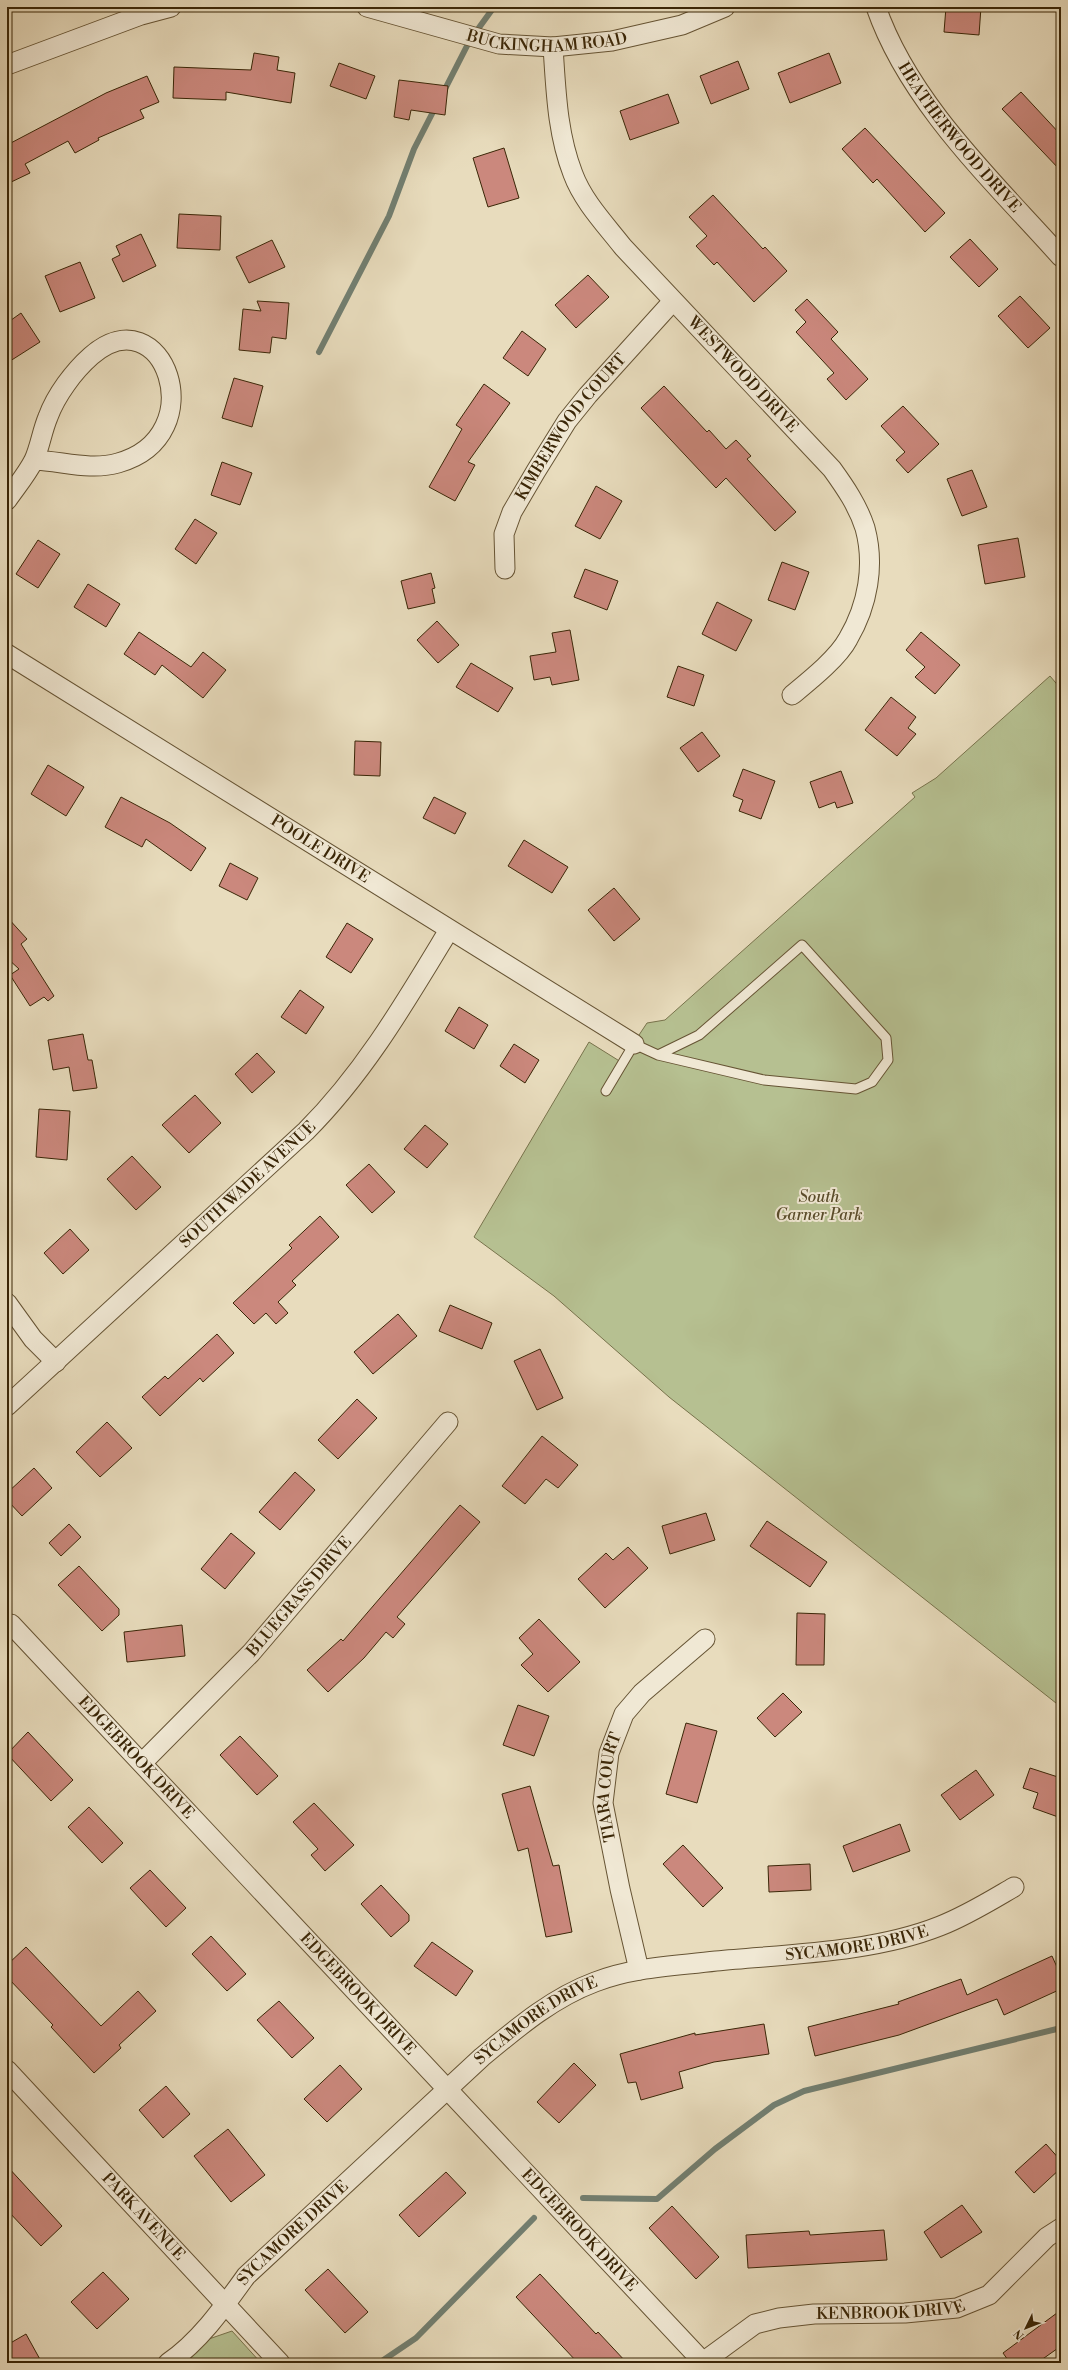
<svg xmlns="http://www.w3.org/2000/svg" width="1068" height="2370" viewBox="0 0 1068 2370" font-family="'Libre Bodoni',serif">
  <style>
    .green { fill: #b6c091; stroke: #78734c }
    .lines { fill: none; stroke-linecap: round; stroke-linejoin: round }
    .stream { stroke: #727f71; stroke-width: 6 }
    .building { fill: #cb887d; stroke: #3a2607 }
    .lane-casing { stroke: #665434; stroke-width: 11 }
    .street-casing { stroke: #665434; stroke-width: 21 }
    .lane { stroke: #f0e8d4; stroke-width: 9 }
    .street { stroke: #f0e8d4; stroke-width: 19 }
    .labels { text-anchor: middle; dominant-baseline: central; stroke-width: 4; stroke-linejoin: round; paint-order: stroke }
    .street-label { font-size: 16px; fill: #3a2607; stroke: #f0e8d4 }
    .park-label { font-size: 16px; font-style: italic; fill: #594c2a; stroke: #f0e8d4 }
  </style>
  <rect width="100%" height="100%" fill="#e8dcbd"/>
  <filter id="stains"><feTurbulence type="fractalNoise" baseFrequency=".005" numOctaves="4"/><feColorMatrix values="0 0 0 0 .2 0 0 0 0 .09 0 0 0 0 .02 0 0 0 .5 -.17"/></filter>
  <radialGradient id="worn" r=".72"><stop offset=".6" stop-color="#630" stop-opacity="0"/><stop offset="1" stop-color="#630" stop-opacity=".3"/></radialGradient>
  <!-- green -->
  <path class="green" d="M 1050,676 L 1061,689 L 1061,1707 L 669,1397 L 554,1296 L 474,1237 L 589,1042 L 621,1062 L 647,1023 L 665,1020 L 915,797 L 912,793 L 936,778 Z
    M 232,2331 L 261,2363 L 176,2363 L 203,2341 Z"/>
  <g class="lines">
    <!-- stream -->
    <path class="stream" d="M 443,93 L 470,40 L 494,7
      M 319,352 L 389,216 L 414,149 L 436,106
      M 583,2198 L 657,2199 L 715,2149 L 774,2105 L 804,2091 L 1061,2028
      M 379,2363 L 416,2338 L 534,2218"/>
  </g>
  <!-- building -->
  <path class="building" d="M 946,7 L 981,7 L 979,35 L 944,32 Z
    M 254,53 L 279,57 L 277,70 L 295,73 L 291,103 L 226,92 L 226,100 L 173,98 L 174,67 L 251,70 Z
    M 829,53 L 841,83 L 790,103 L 778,73 Z
    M 738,61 L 749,89 L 711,104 L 700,76 Z
    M 339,63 L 375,76 L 366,99 L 330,86 Z
    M 147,76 L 159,102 L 140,110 L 144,118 L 98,138 L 99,140 L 75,153 L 68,141 L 25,164 L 30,173 L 7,184 L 7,145 L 106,93 Z
    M 399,80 L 448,86 L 445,115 L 411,110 L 409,120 L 394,117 Z
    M 1021,92 L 1061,135 L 1061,171 L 1002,109 Z
    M 668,94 L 679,123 L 630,140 L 620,111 Z
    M 865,128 L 945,213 L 925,232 L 877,179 L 873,183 L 842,149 Z
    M 504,148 L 519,198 L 488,207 L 473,158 Z
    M 713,195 L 763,249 L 765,247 L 787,271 L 754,302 L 717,262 L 714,265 L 696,246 L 707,236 L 689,217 Z
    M 179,214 L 221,216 L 220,250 L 177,248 Z
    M 141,234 L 156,266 L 123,282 L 112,259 L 120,255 L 116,246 Z
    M 970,239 L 998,269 L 979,287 L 950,257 Z
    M 272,240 L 285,267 L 249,283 L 236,257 Z
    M 80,262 L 95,298 L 60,312 L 45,276 Z
    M 588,275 L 609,297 L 576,328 L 555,305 Z
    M 1020,296 L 1050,328 L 1028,348 L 998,316 Z
    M 807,299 L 838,332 L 831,339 L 868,379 L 846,400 L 827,379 L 834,373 L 796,332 L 806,322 L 795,310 Z
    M 257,301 L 289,303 L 286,339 L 272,337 L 270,353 L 239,350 L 243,309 L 261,311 Z
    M 21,313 L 40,342 L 7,363 L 7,323 Z
    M 522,331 L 546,349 L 528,376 L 503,358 Z
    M 234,378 L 263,386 L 252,427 L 222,418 Z
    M 484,384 L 510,403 L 468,462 L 475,465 L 455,501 L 429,487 L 462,429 L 456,425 Z
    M 664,386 L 707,432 L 709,430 L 726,449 L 736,440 L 751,456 L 747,459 L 796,512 L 775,531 L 726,478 L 716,488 L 641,408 Z
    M 903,406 L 939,444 L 908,473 L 896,460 L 905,452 L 881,426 Z
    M 222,462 L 252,473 L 240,505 L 211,495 Z
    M 972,470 L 987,507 L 962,516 L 947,479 Z
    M 596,486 L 622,501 L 600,539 L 575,526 Z
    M 195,519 L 217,533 L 196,564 L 175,549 Z
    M 1018,538 L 1025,577 L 985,584 L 978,545 Z
    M 38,540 L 60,554 L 38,588 L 16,574 Z
    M 782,562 L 809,572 L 795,610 L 768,600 Z
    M 585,569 L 618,581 L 607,610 L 574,597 Z
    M 431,573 L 435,588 L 432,589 L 435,603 L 408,609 L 401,581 Z
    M 88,584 L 120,604 L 106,627 L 74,607 Z
    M 717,602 L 752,620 L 736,651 L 702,634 Z
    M 437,621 L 459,645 L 438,663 L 417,640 Z
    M 570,630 L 579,680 L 552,685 L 550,677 L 534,680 L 530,656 L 556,652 L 552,633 Z
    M 139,632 L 191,667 L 203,652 L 226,670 L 203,698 L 162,665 L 155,675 L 124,654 Z
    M 921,632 L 960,665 L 935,694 L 915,677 L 925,667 L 906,650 Z
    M 471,663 L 513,688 L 498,712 L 456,687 Z
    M 678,666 L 704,675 L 694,706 L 667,697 Z
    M 891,697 L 916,717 L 908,728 L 916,734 L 897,756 L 865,730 Z
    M 702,732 L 720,756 L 698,772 L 680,748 Z
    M 355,741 L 381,742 L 380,776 L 354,775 Z
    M 48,765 L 84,787 L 66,816 L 31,794 Z
    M 743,769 L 775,781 L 761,819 L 739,811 L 743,800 L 733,796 Z
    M 841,771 L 853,803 L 837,808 L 835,802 L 819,808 L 810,782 Z
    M 121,797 L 170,823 L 206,848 L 191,871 L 146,839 L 142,847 L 105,827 Z
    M 434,797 L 466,813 L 455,834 L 423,818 Z
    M 524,840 L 568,867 L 552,893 L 508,866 Z
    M 230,863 L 258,878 L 247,900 L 219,886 Z
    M 614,888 L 640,919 L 614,941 L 588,910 Z
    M 7,917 L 27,939 L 21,944 L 54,996 L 48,1001 L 44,997 L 30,1006 L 10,975 L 19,969 L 7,958 Z
    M 347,923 L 373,939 L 351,973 L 326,957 Z
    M 300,990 L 324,1007 L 306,1034 L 281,1017 Z
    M 459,1007 L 488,1025 L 474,1049 L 445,1031 Z
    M 83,1034 L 88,1060 L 92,1060 L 97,1088 L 73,1091 L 69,1067 L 53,1070 L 48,1040 Z
    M 514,1044 L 539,1060 L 525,1083 L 500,1066 Z
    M 257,1053 L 275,1072 L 252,1093 L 235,1074 Z
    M 195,1095 L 221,1123 L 189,1153 L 162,1125 Z
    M 39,1109 L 70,1111 L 67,1160 L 36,1157 Z
    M 425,1125 L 448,1144 L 427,1168 L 404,1149 Z
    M 132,1156 L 161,1187 L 136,1210 L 107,1179 Z
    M 369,1164 L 395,1192 L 372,1213 L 346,1185 Z
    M 320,1216 L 339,1237 L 292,1281 L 296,1285 L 278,1302 L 288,1313 L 276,1324 L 266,1313 L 254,1324 L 233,1303 L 292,1248 L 289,1245 Z
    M 70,1229 L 89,1250 L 63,1274 L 44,1253 Z
    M 450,1305 L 492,1323 L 482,1349 L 439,1331 Z
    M 398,1314 L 417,1336 L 373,1374 L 354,1352 Z
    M 217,1334 L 234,1353 L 203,1382 L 200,1378 L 160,1416 L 142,1397 L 165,1376 L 168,1379 Z
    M 540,1349 L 563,1398 L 537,1410 L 514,1361 Z
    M 357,1399 L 377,1418 L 338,1459 L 318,1440 Z
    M 107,1422 L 132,1448 L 100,1477 L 76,1452 Z
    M 542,1436 L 578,1465 L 558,1488 L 546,1479 L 525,1504 L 502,1486 Z
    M 34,1468 L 52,1488 L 22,1516 L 7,1500 L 7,1493 Z
    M 295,1472 L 315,1490 L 280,1530 L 259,1512 Z
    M 460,1505 L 480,1522 L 397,1617 L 405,1624 L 393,1638 L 386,1632 L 364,1658 L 328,1692 L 307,1670 L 341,1639 L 343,1641 Z
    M 706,1513 L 715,1540 L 670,1554 L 662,1526 Z
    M 767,1521 L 827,1562 L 810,1587 L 750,1546 Z
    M 69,1524 L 81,1537 L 61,1556 L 49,1543 Z
    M 231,1533 L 255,1553 L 225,1589 L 201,1569 Z
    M 628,1547 L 648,1568 L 605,1608 L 578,1579 L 606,1553 L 613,1560 Z
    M 79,1566 L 119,1609 L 119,1615 L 102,1631 L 58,1585 Z
    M 797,1613 L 825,1614 L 824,1665 L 796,1665 Z
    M 539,1619 L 580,1662 L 548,1692 L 521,1665 L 533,1654 L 519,1638 Z
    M 182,1625 L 185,1656 L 127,1662 L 124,1632 Z
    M 783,1693 L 802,1712 L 775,1737 L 757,1718 Z
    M 518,1705 L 549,1716 L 534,1756 L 503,1745 Z
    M 686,1723 L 717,1731 L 697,1803 L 666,1794 Z
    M 28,1732 L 73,1780 L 51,1801 L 7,1754 Z
    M 240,1736 L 278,1776 L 257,1795 L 220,1755 Z
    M 1030,1768 L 1061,1778 L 1061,1818 L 1033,1808 L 1038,1793 L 1023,1788 Z
    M 976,1770 L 994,1795 L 960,1820 L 941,1795 Z
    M 530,1786 L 553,1866 L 559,1865 L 572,1932 L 546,1937 L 528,1848 L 518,1851 L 502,1794 Z
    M 314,1803 L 354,1845 L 325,1871 L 311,1855 L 318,1849 L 293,1822 Z
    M 89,1807 L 123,1843 L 102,1863 L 68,1827 Z
    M 900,1824 L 910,1851 L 853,1872 L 843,1846 Z
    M 683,1845 L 723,1888 L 703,1907 L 663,1864 Z
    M 810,1864 L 811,1890 L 769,1892 L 768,1866 Z
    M 150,1870 L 186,1908 L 166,1927 L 130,1888 Z
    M 381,1885 L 409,1915 L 409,1921 L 391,1937 L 361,1904 Z
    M 211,1936 L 246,1974 L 227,1991 L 192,1954 Z
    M 432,1942 L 473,1971 L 456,1996 L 414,1966 Z
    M 26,1947 L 101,2026 L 138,1991 L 156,2011 L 119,2045 L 121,2048 L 94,2073 L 51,2027 L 53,2025 L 7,1977 L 7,1965 Z
    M 1052,1956 L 1061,1976 L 1061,1989 L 1004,2015 L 997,1999 L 899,2035 L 815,2056 L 808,2027 L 899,2004 L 898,2002 L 961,1979 L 967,1995 Z
    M 279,2001 L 314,2038 L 292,2058 L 257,2020 Z
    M 764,2024 L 769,2054 L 714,2062 L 679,2072 L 683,2088 L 641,2100 L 636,2082 L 628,2083 L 620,2054 L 695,2033 L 695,2035 Z
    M 574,2063 L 596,2085 L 559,2123 L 537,2102 Z
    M 340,2065 L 362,2089 L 327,2122 L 304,2099 Z
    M 166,2086 L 190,2114 L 163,2138 L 139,2110 Z
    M 228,2129 L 265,2175 L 231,2202 L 194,2156 Z
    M 1046,2144 L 1061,2161 L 1061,2168 L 1034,2193 L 1015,2172 Z
    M 7,2166 L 62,2226 L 41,2246 L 7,2210 Z
    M 446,2172 L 466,2193 L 419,2237 L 399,2215 Z
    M 962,2205 L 982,2232 L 941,2258 L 924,2232 Z
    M 672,2206 L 719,2257 L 696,2279 L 649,2228 Z
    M 884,2230 L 887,2260 L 748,2268 L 746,2235 L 809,2231 L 810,2235 Z
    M 328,2269 L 368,2312 L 345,2333 L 305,2290 Z
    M 103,2272 L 129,2299 L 97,2329 L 71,2302 Z
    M 540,2274 L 596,2334 L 598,2332 L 627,2363 L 578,2363 L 516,2297 Z
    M 1061,2310 L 1061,2346 L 1037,2363 L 1010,2363 L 1003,2353 Z
    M 26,2334 L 42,2363 L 7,2363 L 7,2345 Z"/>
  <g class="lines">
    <!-- lane casing -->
    <g class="lane-casing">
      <path id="lane" d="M 606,1091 L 634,1044 L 658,1055 L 764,1080 L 856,1089 L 872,1082 L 888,1060 L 886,1038 L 802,945 L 699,1035 L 658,1055"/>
    </g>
    <!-- street casing -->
    <g class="street-casing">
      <g id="street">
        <path id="s1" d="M 367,7 L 499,44 L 553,47 L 612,41 L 682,25 L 725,7"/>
        <path id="s2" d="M 876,7 C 909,103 994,182 1061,257"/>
        <path id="s3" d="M 553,47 C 556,90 557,133 573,174 C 583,201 605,224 623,247 L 832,469 C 845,487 858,506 865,528 C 875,565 868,605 848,639 C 838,658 809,681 792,695"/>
        <path d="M 7,65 L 141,15 L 171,7"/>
        <path d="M 7,500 C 16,487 27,474 34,460 C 40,447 42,431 48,417 C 56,395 74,371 91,356 C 163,293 215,436 118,463 C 90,471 62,461 34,460"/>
        <path id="s4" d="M 505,569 L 504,534 L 512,512 L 536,471 L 567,421 L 588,395 L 673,301"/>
        <path id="s5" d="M 7,654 L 634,1044"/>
        <path d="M 7,1303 L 33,1339 L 56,1362"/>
        <path id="s6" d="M 7,1406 L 306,1131 C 365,1072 406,1001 449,930"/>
        <path id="s7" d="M 11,1624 L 704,2363"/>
        <path id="s8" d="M 142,1763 L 251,1653 L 448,1422"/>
        <path id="s9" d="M 639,1970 L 620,1889 L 603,1803 L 609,1753 L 624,1714 L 642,1693 L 705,1639"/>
        <path id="s10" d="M 7,2070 L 280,2363"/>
        <path id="s11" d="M 703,2362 L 755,2324 L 779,2318 L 814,2314 L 905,2313 L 957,2308 L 989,2295 L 1047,2237 L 1061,2228"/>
        <path id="s12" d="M 168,2363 C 200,2341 223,2308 246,2276 L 482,2057 C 517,2028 552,1998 595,1982 C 633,1967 676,1966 716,1961 C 788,1954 872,1953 940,1926 C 966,1916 990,1901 1014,1887"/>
      </g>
    </g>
    <!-- lane -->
    <use href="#lane" class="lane"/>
    <!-- street -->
    <use href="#street" class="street"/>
  </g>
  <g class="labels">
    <!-- street labels -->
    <g class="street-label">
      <text stroke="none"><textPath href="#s1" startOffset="185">BUCKINGHAM ROAD</textPath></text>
      <text stroke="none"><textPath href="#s2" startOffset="156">HEATHERWOOD DRIVE</textPath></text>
      <text stroke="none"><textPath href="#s3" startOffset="393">WESTWOOD DRIVE</textPath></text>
      <text stroke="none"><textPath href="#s4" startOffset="162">KIMBERWOOD COURT</textPath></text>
      <text stroke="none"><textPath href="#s5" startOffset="369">POOLE DRIVE</textPath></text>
      <text stroke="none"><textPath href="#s6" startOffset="327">SOUTH WADE AVENUE</textPath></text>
      <text stroke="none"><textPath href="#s8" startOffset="229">BLUEGRASS DRIVE</textPath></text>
      <text stroke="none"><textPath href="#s7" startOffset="183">EDGEBROOK DRIVE</textPath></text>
      <text stroke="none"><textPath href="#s9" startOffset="187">TIARA COURT</textPath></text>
      <text stroke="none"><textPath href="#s12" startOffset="841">SYCAMORE DRIVE</textPath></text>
      <text stroke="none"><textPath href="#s7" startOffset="507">EDGEBROOK DRIVE</textPath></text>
      <text stroke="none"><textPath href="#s12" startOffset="505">SYCAMORE DRIVE</textPath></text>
      <text stroke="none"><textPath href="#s10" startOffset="200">PARK AVENUE</textPath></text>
      <text stroke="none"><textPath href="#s7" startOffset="831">EDGEBROOK DRIVE</textPath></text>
      <text stroke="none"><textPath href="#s12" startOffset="181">SYCAMORE DRIVE</textPath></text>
      <text stroke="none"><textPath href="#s11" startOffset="201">KENBROOK DRIVE</textPath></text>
    </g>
    <!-- park labels -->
    <g class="park-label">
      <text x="819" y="1197">South<tspan x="819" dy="18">Garner Park</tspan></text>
    </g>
  </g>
  <!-- margin -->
  <rect width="1068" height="2370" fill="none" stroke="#e8dcbd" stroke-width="24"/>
  <rect x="8" y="8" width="1052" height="2354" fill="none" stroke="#3a2607" stroke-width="2"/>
  <rect x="12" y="12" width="1044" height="2346" fill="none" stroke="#3a2607"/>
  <!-- north arrow -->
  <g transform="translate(1026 2328) rotate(227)" stroke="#f0e8d4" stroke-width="3" paint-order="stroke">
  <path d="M0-3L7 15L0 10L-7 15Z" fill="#3a2607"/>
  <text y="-6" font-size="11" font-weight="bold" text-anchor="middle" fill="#3a2607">N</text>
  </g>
  <rect width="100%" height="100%" filter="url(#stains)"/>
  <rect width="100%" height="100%" fill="url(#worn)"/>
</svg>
